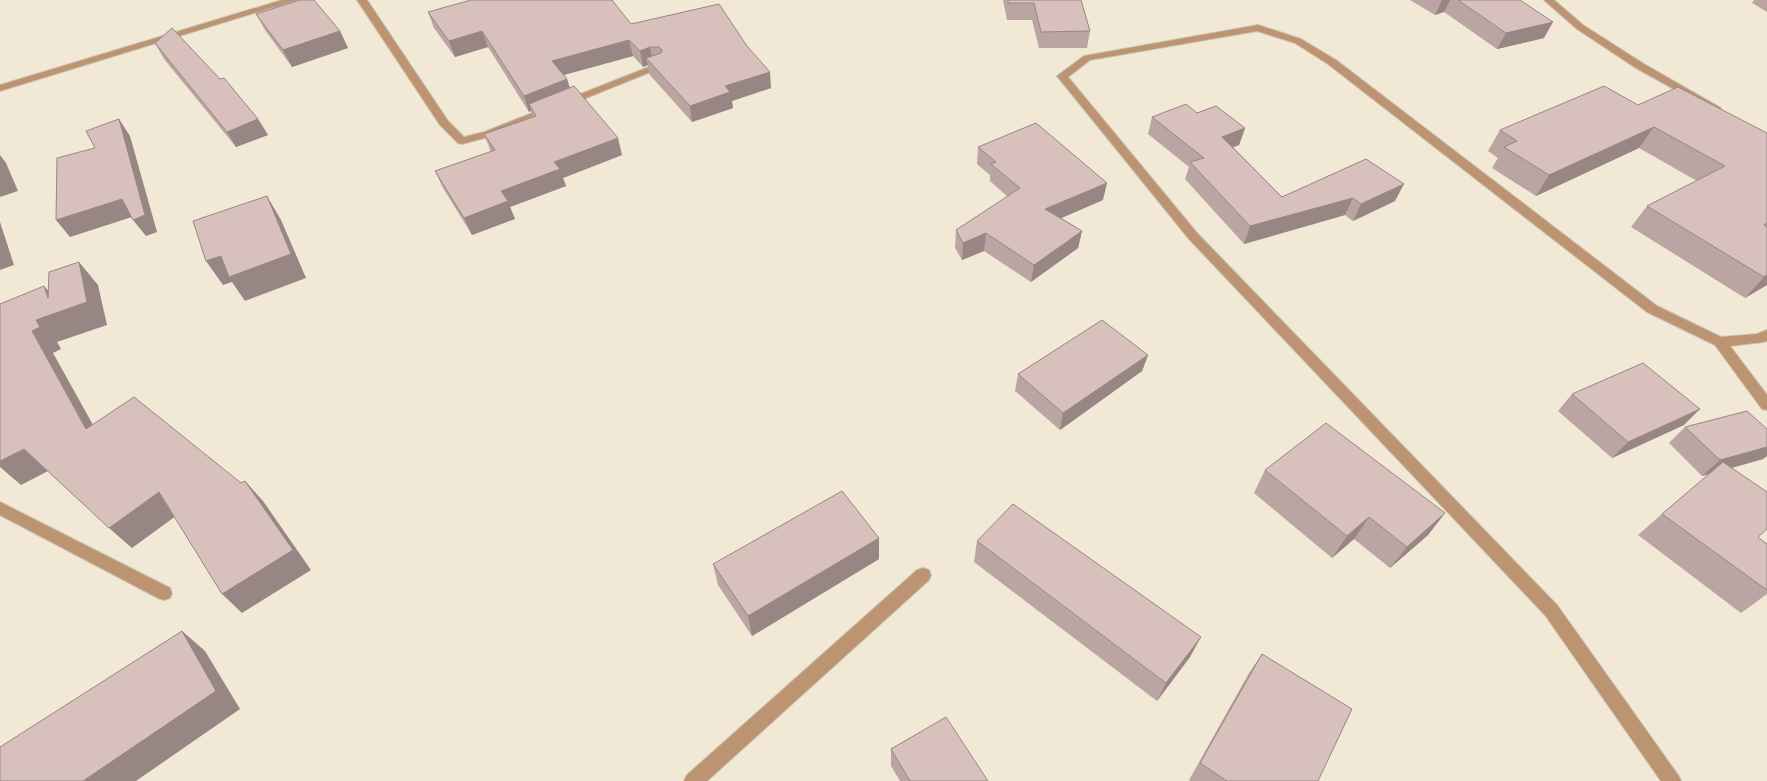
<svg xmlns="http://www.w3.org/2000/svg" width="1767" height="781" viewBox="0 0 1767 781" font-family="Commissioner,sans-serif">
  <style>
    .lines { fill: none; stroke-linecap: round; stroke-linejoin: round }
    .minor-casing { stroke: #cac2b2; stroke-width: 2 }
    .minor { fill: #bd9471; fill-rule: evenodd }
    .wall { fill: #baa5a3 }
    .shaded-wall { fill: #978684 }
    .building { fill: #d8c0bd; stroke: #978684 }
  </style>
  <rect width="100%" height="100%" fill="#f1e8d5"/>
  <g class="lines">
    <!-- minor casing -->
    <g class="minor-casing">
      <path id="minor" d="M 282,0 L 297,0 L 0,91 L 0,85 Z
        M 357,0 L 367,0 L 448,121 L 464,137 L 484,132 L 654,65 L 662,65 L 663,67 L 492,136 L 462,144 L 458,143 L 440,125 Z
        M 1544,0 L 1554,0 L 1583,25 L 1644,64 L 1721,108 L 1716,111 L 1712,110 L 1636,68 L 1577,29 Z
        M 1258,25 L 1301,39 L 1336,60 L 1657,306 L 1721,337 L 1757,334 L 1767,330 L 1767,341 L 1764,342 L 1730,346 L 1767,395 L 1767,410 L 1762,409 L 1715,345 L 1647,312 L 1328,64 L 1295,43 L 1257,31 L 1090,60 L 1068,77 L 1197,233 L 1557,605 L 1678,775 L 1681,781 L 1661,781 L 1545,615 L 1189,239 L 1057,76 L 1084,56 Z
        M 0,502 L 170,588 L 172,593 L 170,598 L 164,600 L 158,598 L 0,515 Z
        M 923,568 L 929,570 L 931,575 L 929,580 L 707,781 L 684,781 L 687,775 L 917,570 Z"/>
    </g>
    <!-- minor -->
    <use href="#minor" class="minor"/>
  </g>
  <!-- wall -->
  <path class="wall" d="M 1003,0 L 1081,0 L 1090,31 L 1087,48 L 1039,48 L 1032,20 L 1007,20 Z
    M 1410,0 L 1520,0 L 1544,38 L 1497,49 L 1444,12 L 1435,15 Z
    M 1754,0 L 1767,0 L 1767,12 L 1752,3 Z
    M 428,12 L 631,24 L 771,88 L 732,101 L 733,108 L 692,122 L 649,74 L 648,65 L 643,67 L 633,56 L 564,75 L 567,79 L 570,88 L 622,155 L 563,178 L 566,186 L 510,207 L 515,219 L 472,235 L 443,188 L 435,171 L 491,152 L 484,134 L 533,118 L 531,111 L 529,112 L 488,47 L 455,57 L 434,28 Z
    M 256,14 L 340,31 L 348,48 L 292,67 L 265,30 Z
    M 155,43 L 220,79 L 258,119 L 268,135 L 236,147 L 164,59 Z
    M 1638,105 L 1767,133 L 1767,285 L 1745,298 L 1631,227 L 1647,206 L 1697,181 L 1639,148 L 1536,196 L 1492,168 L 1498,158 L 1488,151 L 1500,130 Z
    M 1197,113 L 1245,128 L 1239,145 L 1233,147 L 1282,197 L 1366,159 L 1395,201 L 1353,221 L 1345,215 L 1244,244 L 1185,179 L 1189,167 L 1148,134 L 1152,117 Z
    M 978,147 L 1103,200 L 1061,218 L 1082,231 L 1078,248 L 1031,282 L 984,251 L 962,260 L 955,248 L 956,230 L 1008,197 L 990,181 L 990,175 L 977,164 Z
    M 1148,355 L 1142,371 L 1060,430 L 1015,391 L 1018,374 Z
    M 1572,394 L 1684,425 L 1612,458 L 1558,411 Z
    M 1685,427 L 1763,459 L 1732,468 L 1758,537 L 1767,544 L 1767,594 L 1741,613 L 1638,535 L 1662,514 L 1709,474 L 1702,476 L 1669,443 Z
    M 1265,470 L 1445,513 L 1428,535 L 1390,568 L 1354,539 L 1332,558 L 1254,493 Z
    M 977,541 L 1190,657 L 1157,701 L 974,562 Z
    M 879,559 L 752,636 L 718,585 L 713,564 Z
    M 1262,654 L 1318,781 L 1190,781 L 1189,780 L 1249,673 Z
    M 891,749 L 988,781 L 900,781 L 891,766 Z"/>
  <!-- shaded-wall -->
  <path class="shaded-wall" d="M 1442,0 L 1450,0 L 1444,12 L 1435,15 Z
    M 1553,22 L 1544,38 L 1497,49 L 1506,33 Z
    M 340,31 L 348,48 L 292,67 L 283,50 Z
    M 482,31 L 488,47 L 455,57 L 449,41 Z
    M 629,40 L 633,56 L 556,77 L 552,61 Z
    M 650,47 L 653,63 L 646,58 L 648,65 L 643,67 L 640,51 Z
    M 770,72 L 771,88 L 732,101 L 733,108 L 692,122 L 690,106 L 725,86 Z
    M 567,79 L 572,95 L 529,104 L 531,111 L 529,112 L 524,96 Z
    M 119,119 L 130,136 L 157,232 L 146,236 L 133,220 Z
    M 258,119 L 268,135 L 236,147 L 227,132 Z
    M 1654,127 L 1639,148 L 1536,196 L 1549,175 Z
    M 1245,128 L 1239,145 L 1217,154 L 1222,137 Z
    M 618,138 L 622,155 L 563,178 L 566,186 L 510,207 L 515,219 L 472,235 L 464,218 L 501,191 L 554,162 Z
    M 0,155 L 6,163 L 18,191 L 0,197 Z
    M 1107,183 L 1103,200 L 1043,226 L 1045,209 Z
    M 1404,184 L 1395,201 L 1353,221 L 1361,204 Z
    M 267,196 L 281,220 L 306,278 L 245,301 L 232,282 L 223,285 L 206,261 Z
    M 1353,198 L 1345,215 L 1244,244 L 1250,226 Z
    M 122,199 L 135,216 L 70,237 L 56,220 Z
    M 0,222 L 14,265 L 0,270 Z
    M 1082,231 L 1078,248 L 1031,282 L 1034,265 Z
    M 986,233 L 984,251 L 962,260 L 963,243 Z
    M 79,262 L 98,285 L 107,325 L 57,342 L 61,349 L 53,353 L 107,450 L 86,429 L 32,331 L 36,320 L 48,298 L 44,286 L 64,308 Z
    M 1767,275 L 1767,285 L 1745,298 L 1764,277 Z
    M 1148,355 L 1142,371 L 1060,430 L 1063,413 Z
    M 1700,409 L 1684,425 L 1612,458 L 1628,442 Z
    M 1767,447 L 1767,456 L 1763,459 L 1702,476 L 1720,460 Z
    M 24,449 L 48,471 L 21,485 L 0,467 L 0,461 Z
    M 245,481 L 263,501 L 311,570 L 242,613 L 222,594 Z
    M 159,492 L 180,513 L 132,548 L 109,528 Z
    M 1445,513 L 1428,535 L 1390,568 L 1407,547 Z
    M 1369,517 L 1354,539 L 1332,558 L 1347,536 Z
    M 879,538 L 879,559 L 752,636 L 748,616 Z
    M 182,631 L 205,651 L 240,709 L 136,781 L 83,781 Z
    M 1201,637 L 1190,657 L 1157,701 L 1166,683 Z"/>
  <!-- building -->
  <path class="building" d="M 300,0 L 314,0 L 340,31 L 283,50 L 256,14 Z
    M 471,0 L 612,0 L 631,24 L 719,4 L 747,46 L 770,72 L 725,86 L 730,92 L 690,106 L 646,58 L 661,53 L 662,50 L 659,47 L 650,47 L 640,51 L 629,40 L 552,61 L 567,79 L 524,96 L 482,31 L 449,41 L 428,12 Z
    M 1008,0 L 1081,0 L 1090,31 L 1041,32 L 1034,3 L 1008,3 Z
    M 1458,0 L 1520,0 L 1553,22 L 1506,33 Z
    M 172,28 L 220,79 L 224,78 L 258,119 L 227,132 L 155,43 Z
    M 574,86 L 618,138 L 554,162 L 560,169 L 501,191 L 508,201 L 464,218 L 435,171 L 495,150 L 484,134 L 536,116 L 529,104 Z
    M 1604,86 L 1638,105 L 1678,87 L 1767,133 L 1767,223 L 1764,225 L 1767,227 L 1767,275 L 1764,277 L 1647,206 L 1725,166 L 1654,127 L 1549,175 L 1504,147 L 1517,141 L 1500,130 Z
    M 1186,104 L 1197,113 L 1216,106 L 1245,128 L 1222,137 L 1282,197 L 1366,159 L 1404,184 L 1361,204 L 1353,198 L 1250,226 L 1190,162 L 1204,158 L 1152,117 Z
    M 119,119 L 145,215 L 133,220 L 122,199 L 56,220 L 57,158 L 95,148 L 86,131 Z
    M 1036,123 L 1107,183 L 1045,209 L 1082,231 L 1034,265 L 986,233 L 963,243 L 956,230 L 1020,188 L 991,164 L 996,162 L 978,147 Z
    M 267,196 L 291,254 L 229,277 L 221,256 L 206,261 L 193,221 Z
    M 79,262 L 87,302 L 36,320 L 40,327 L 32,331 L 86,429 L 134,397 L 241,483 L 245,481 L 293,550 L 222,594 L 159,492 L 109,528 L 24,449 L 0,461 L 0,304 L 44,286 L 48,298 L 49,272 Z
    M 1102,320 L 1148,355 L 1063,413 L 1018,374 Z
    M 1643,363 L 1700,409 L 1628,442 L 1572,394 Z
    M 1747,411 L 1767,429 L 1767,447 L 1720,460 L 1685,427 Z
    M 1326,423 L 1445,513 L 1407,547 L 1369,517 L 1347,536 L 1265,470 Z
    M 1723,462 L 1767,492 L 1767,529 L 1758,537 L 1767,544 L 1767,590 L 1662,514 Z
    M 842,491 L 879,538 L 748,616 L 713,564 Z
    M 1013,504 L 1201,637 L 1166,683 L 977,541 Z
    M 182,631 L 216,691 L 83,781 L 0,781 L 0,747 Z
    M 1262,654 L 1352,709 L 1318,781 L 1227,781 L 1200,763 Z
    M 946,717 L 988,781 L 910,781 L 891,749 Z"/>
</svg>
